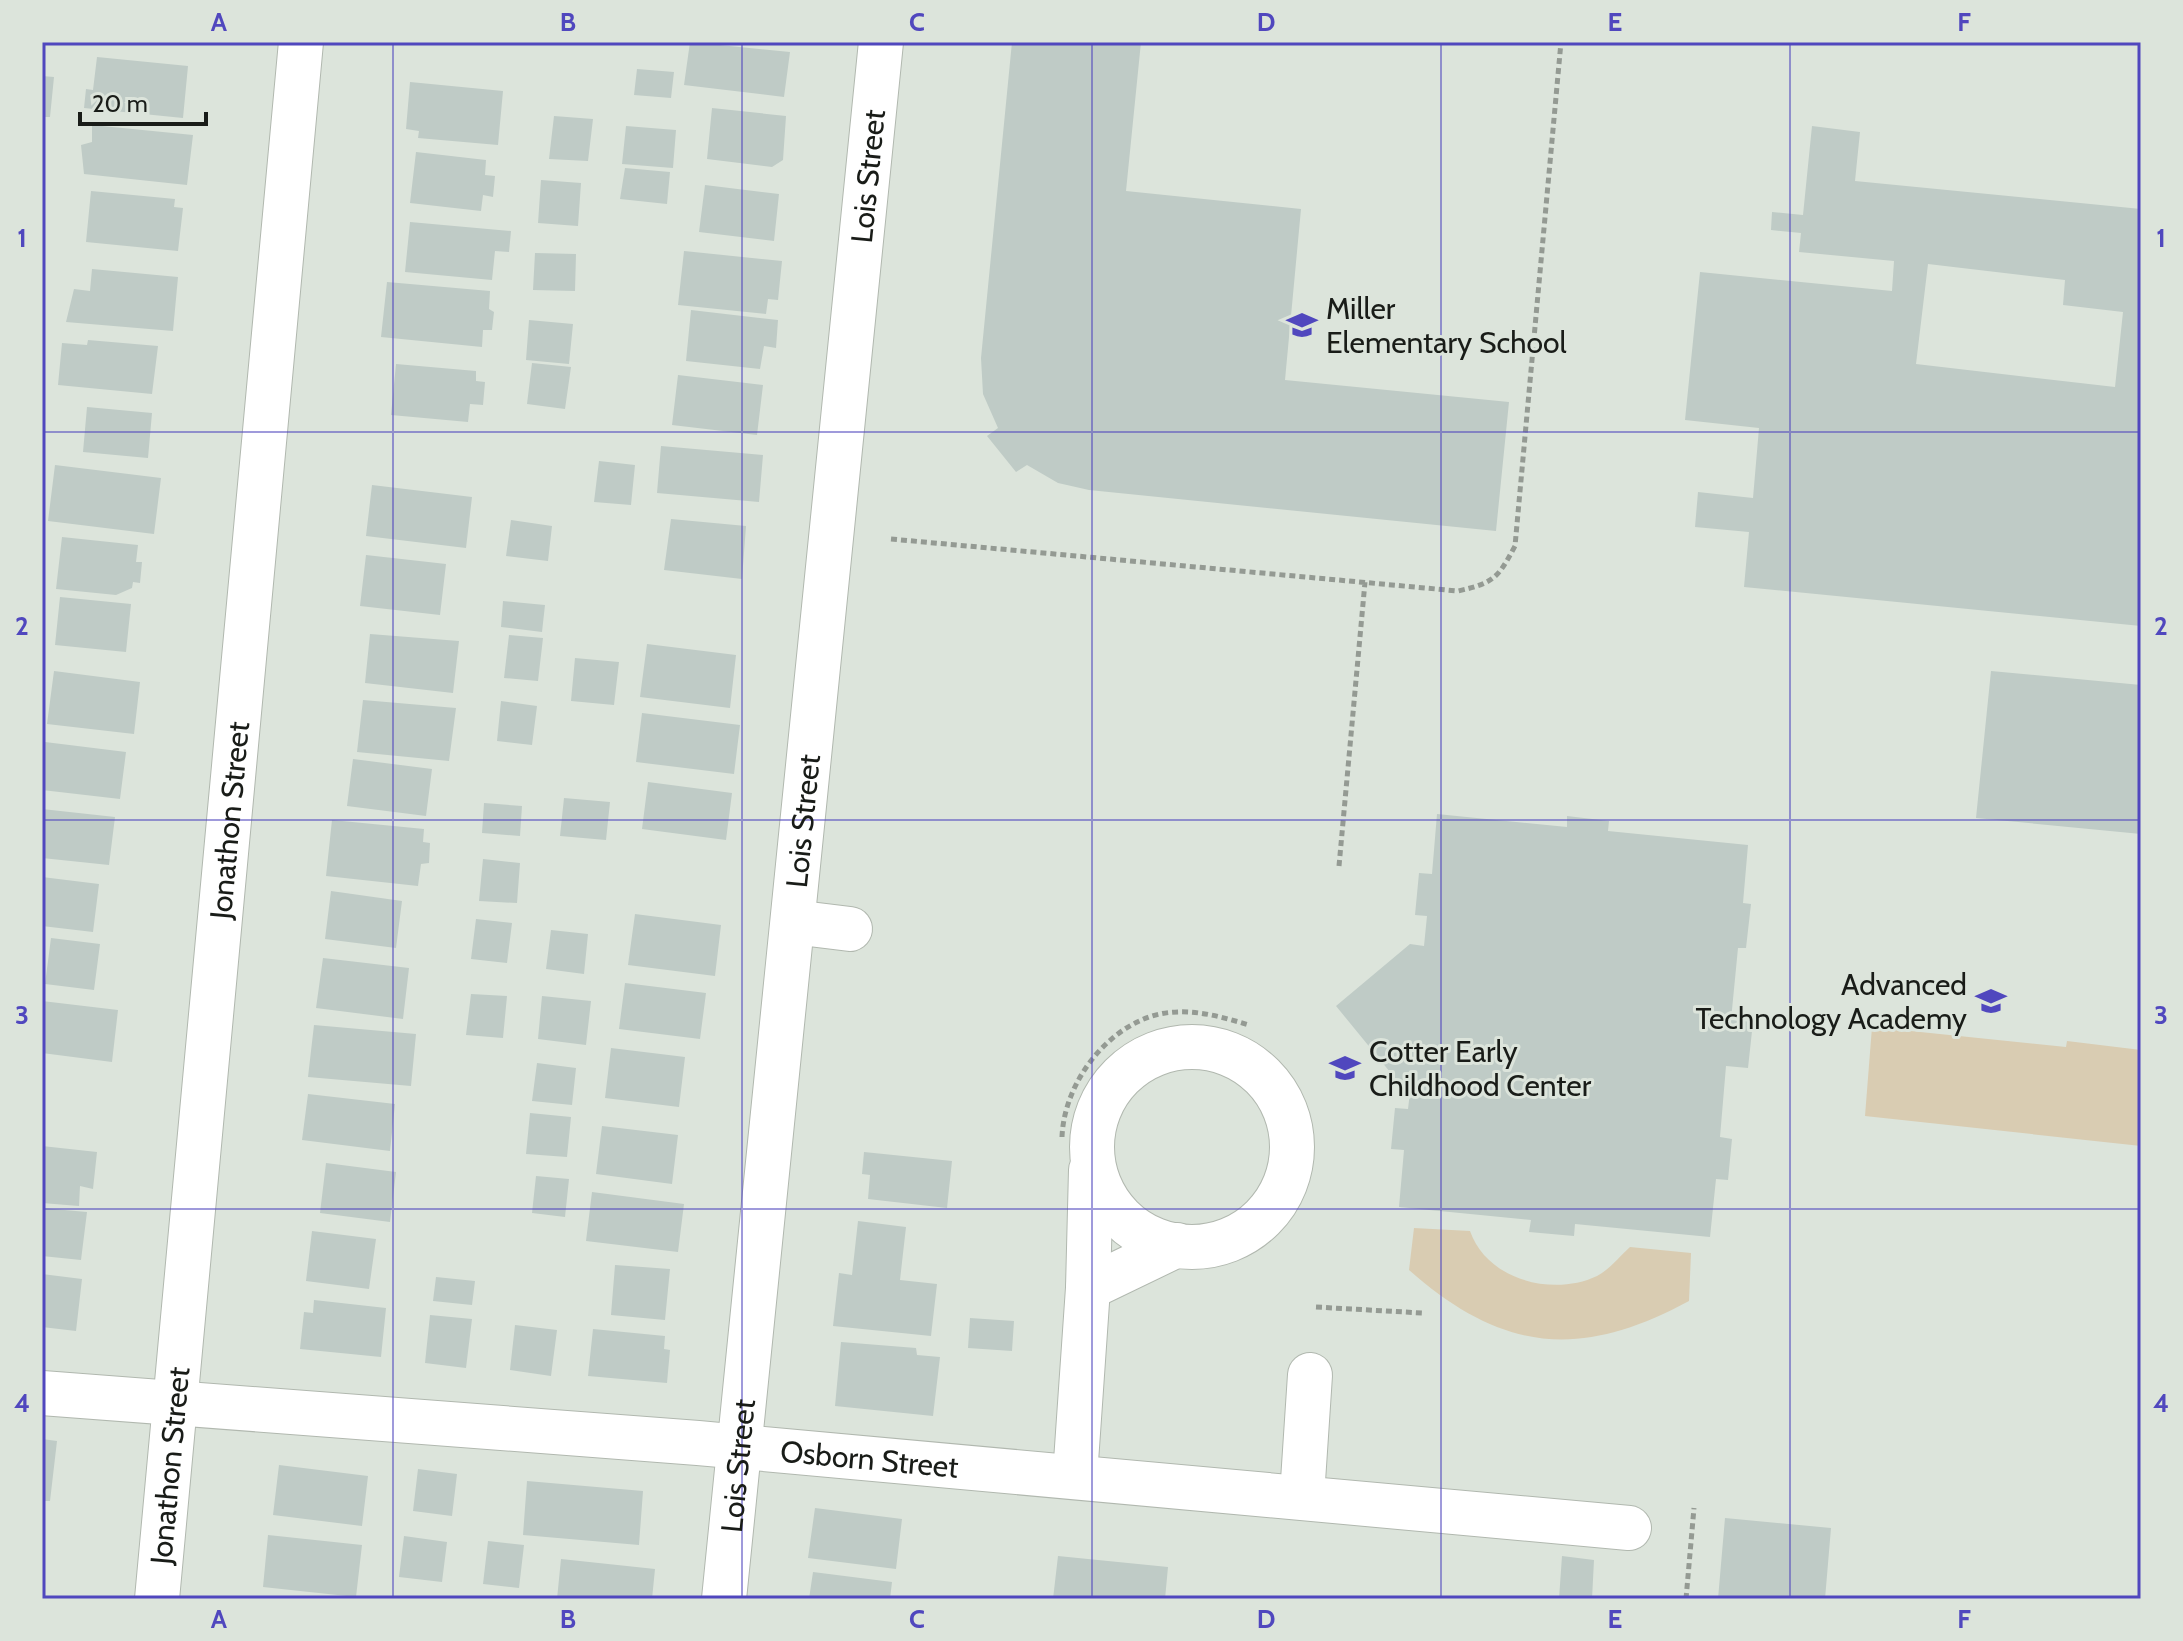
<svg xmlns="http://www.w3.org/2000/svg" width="2183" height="1641" viewBox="0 0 2183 1641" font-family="Cabin,sans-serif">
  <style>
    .green { fill: #d9ccb2 }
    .building { fill: #bfcbc6; fill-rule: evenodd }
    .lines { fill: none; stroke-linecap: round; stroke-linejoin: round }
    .minor-casing { stroke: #b1b8af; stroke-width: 46 }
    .path { stroke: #949a93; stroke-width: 5; stroke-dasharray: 6 4; stroke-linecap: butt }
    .minor { stroke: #fff; stroke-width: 44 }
    .grid { fill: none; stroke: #5047be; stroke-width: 2; stroke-opacity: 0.55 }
    .labels { text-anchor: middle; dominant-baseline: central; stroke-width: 6; stroke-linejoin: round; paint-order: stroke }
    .street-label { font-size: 30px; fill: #191c18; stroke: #dce4db }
    .poi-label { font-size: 30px; fill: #191c18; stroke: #dce4db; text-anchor: start }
    .neatline { fill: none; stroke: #5047be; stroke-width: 3 }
    .grid-label { font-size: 26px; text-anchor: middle; font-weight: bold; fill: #5047be }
  </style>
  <rect width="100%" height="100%" fill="#dce4db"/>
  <!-- green -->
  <path class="green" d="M 1872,1027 L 2066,1047 L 2067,1041 L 2141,1050 L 2141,1146 L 1865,1116 Z
    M 1414,1228 L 1470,1231 C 1487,1280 1553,1297 1597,1276 C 1609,1270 1620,1256 1630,1247 L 1691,1253 L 1689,1301 C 1580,1360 1502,1352 1409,1270 Z"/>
  <!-- building -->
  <path class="building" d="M 690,42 L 790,52 L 784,97 L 684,85 Z
    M 1012,42 L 1141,42 L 1126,191 L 1301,209 L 1285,380 L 1509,402 L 1496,531 L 1089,490 L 1058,483 L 1027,465 L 1016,472 L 987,436 L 998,428 L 983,394 L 981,358 Z
    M 97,57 L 188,66 L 183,118 L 84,108 L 86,89 L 93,90 Z
    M 637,69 L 674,72 L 671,98 L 634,95 Z
    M 42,76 L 54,77 L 50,117 L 42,117 Z
    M 410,82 L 503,91 L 498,145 L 418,138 L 419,131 L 406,129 Z
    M 712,108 L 786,116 L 783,160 L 772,167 L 707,159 Z
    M 554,116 L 593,119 L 588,161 L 549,159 Z
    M 92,125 L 193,135 L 187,185 L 84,174 L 81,145 L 92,142 Z
    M 626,126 L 676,130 L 673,168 L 622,164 Z
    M 1812,126 L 1860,132 L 1855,181 L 2141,209 L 2141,626 L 1744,587 L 1749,532 L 1695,527 L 1698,492 L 1753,498 L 1759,428 L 1685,420 L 1700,272 L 1892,291 L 1894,261 L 1799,252 L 1801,233 L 1771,230 L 1772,212 L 1803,215 ZM 1928,264 L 2065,280 L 2063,305 L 2123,312 L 2115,387 L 1916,364 Z
    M 416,152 L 486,160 L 485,175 L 495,176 L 493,197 L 483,195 L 481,211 L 410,203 Z
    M 625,168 L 670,172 L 667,204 L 620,199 Z
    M 541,180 L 581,183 L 578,226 L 538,223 Z
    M 705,185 L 779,194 L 774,241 L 699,232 Z
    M 91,191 L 175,199 L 174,207 L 183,208 L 178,251 L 86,242 Z
    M 410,222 L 511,231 L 509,252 L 495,251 L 492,280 L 405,272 Z
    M 684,251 L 782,261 L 778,300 L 768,299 L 766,314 L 678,305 Z
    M 535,253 L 576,254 L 575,291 L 533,290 Z
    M 92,269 L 178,277 L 173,331 L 66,322 L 74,289 L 90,291 Z
    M 387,282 L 490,291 L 489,309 L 494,312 L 492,330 L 483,330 L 482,347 L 381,337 Z
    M 691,310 L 778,320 L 776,348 L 764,346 L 760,369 L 686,361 Z
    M 529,320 L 573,324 L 569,364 L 526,360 Z
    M 88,340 L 158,346 L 152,394 L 58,385 L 62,343 L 87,345 Z
    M 532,363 L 571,367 L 565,409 L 527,404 Z
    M 396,364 L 476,371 L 476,381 L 485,382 L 483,405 L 470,404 L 468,422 L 391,415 Z
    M 678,375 L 763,385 L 757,435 L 672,425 Z
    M 87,407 L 152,413 L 148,458 L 83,452 Z
    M 661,446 L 763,455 L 759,502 L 657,493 Z
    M 599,461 L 635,465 L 631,505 L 594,502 Z
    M 55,465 L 161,478 L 154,534 L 48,521 Z
    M 372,485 L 472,497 L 466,548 L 366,536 Z
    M 671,519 L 746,526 L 742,579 L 664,570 Z
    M 511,520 L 552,526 L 548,561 L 506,556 Z
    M 62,537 L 138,545 L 136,562 L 142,562 L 140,583 L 133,582 L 132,588 L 116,595 L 56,589 Z
    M 366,555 L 446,564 L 440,615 L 360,606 Z
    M 60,597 L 131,604 L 126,652 L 55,645 Z
    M 503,601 L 545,605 L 542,632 L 501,627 Z
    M 370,634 L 459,641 L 453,693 L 365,683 Z
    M 509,635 L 543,638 L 538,681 L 504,678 Z
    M 647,644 L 736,655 L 730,708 L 640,697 Z
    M 575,658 L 619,662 L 614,705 L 571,701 Z
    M 54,671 L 140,682 L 134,734 L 47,724 Z
    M 1991,671 L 2141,685 L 2141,834 L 1976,818 Z
    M 363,700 L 456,708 L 449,761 L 357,752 Z
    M 501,701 L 537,706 L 532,745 L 497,741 Z
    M 642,713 L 740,725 L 734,774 L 636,762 Z
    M 45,742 L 126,752 L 120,799 L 42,790 Z
    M 353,759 L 432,769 L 426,816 L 347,806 Z
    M 648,782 L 732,793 L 726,840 L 642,829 Z
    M 564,798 L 610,802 L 606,840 L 560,836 Z
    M 484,803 L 522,806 L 520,836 L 482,833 Z
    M 42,809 L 115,817 L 109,865 L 42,858 Z
    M 1437,814 L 1567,827 L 1567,816 L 1609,821 L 1608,831 L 1748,845 L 1743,903 L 1751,904 L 1746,948 L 1738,948 L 1731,1020 L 1753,1022 L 1748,1068 L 1726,1066 L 1720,1137 L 1732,1139 L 1728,1180 L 1716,1179 L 1710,1237 L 1575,1224 L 1574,1236 L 1529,1232 L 1531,1220 L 1399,1207 L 1404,1150 L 1391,1149 L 1395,1108 L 1408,1109 L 1411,1084 L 1399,1083 L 1336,1006 L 1410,944 L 1424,946 L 1427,916 L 1415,915 L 1419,873 L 1432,874 Z
    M 332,820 L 424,829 L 423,842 L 430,843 L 429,863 L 421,864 L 418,886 L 326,876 Z
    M 483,859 L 520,863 L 517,903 L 479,901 Z
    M 42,877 L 99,884 L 93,932 L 42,926 Z
    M 331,891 L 402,901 L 396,948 L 325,939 Z
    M 635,914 L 721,925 L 715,976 L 628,965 Z
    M 476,919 L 512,923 L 507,963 L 471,959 Z
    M 551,930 L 588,934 L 584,974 L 546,969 Z
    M 51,938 L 100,944 L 94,990 L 45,984 Z
    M 323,958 L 409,968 L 403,1019 L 316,1008 Z
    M 625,983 L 706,993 L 700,1039 L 619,1029 Z
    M 471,994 L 507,996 L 503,1038 L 466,1035 Z
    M 542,996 L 591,1001 L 586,1045 L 538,1039 Z
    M 42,1001 L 118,1010 L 112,1062 L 42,1053 Z
    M 314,1025 L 416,1034 L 411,1086 L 308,1077 Z
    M 611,1048 L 685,1057 L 679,1107 L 605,1098 Z
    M 537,1063 L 576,1068 L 572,1105 L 532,1101 Z
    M 308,1094 L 395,1104 L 390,1151 L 302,1140 Z
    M 530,1113 L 571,1117 L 567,1157 L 526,1154 Z
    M 602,1126 L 678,1135 L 672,1184 L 596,1174 Z
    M 42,1146 L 97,1152 L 93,1189 L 80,1186 L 79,1206 L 42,1203 Z
    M 864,1152 L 952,1161 L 947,1208 L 868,1199 L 870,1175 L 862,1174 Z
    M 326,1163 L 396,1172 L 390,1222 L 320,1213 Z
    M 536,1176 L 569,1179 L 565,1217 L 532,1213 Z
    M 592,1192 L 684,1204 L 678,1252 L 586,1241 Z
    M 42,1208 L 87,1212 L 81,1260 L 42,1256 Z
    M 858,1221 L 906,1227 L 900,1280 L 937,1284 L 931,1336 L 833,1326 L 839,1273 L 852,1275 Z
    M 312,1231 L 376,1239 L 369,1289 L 306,1281 Z
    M 615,1265 L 670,1269 L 665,1320 L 611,1315 Z
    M 42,1274 L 82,1279 L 76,1331 L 42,1327 Z
    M 436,1277 L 475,1281 L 472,1305 L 433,1301 Z
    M 314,1300 L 386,1308 L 381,1357 L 300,1349 L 304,1312 L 313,1313 Z
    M 430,1315 L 472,1319 L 466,1368 L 425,1363 Z
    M 970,1318 L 1014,1321 L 1012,1351 L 968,1348 Z
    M 515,1325 L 557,1330 L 551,1376 L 510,1370 Z
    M 593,1329 L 665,1336 L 664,1349 L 670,1350 L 667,1383 L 588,1376 Z
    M 841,1342 L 916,1348 L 917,1355 L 940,1357 L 933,1416 L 835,1406 Z
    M 42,1439 L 57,1441 L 50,1501 L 42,1501 Z
    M 279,1465 L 368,1476 L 362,1526 L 273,1515 Z
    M 418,1469 L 457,1474 L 452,1516 L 413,1511 Z
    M 527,1481 L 643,1491 L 639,1545 L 523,1535 Z
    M 815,1508 L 902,1519 L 896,1569 L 808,1558 Z
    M 1725,1518 L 1831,1528 L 1825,1599 L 1718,1599 Z
    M 268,1535 L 362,1545 L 356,1597 L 263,1587 Z
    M 404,1536 L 447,1542 L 442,1582 L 399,1577 Z
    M 488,1541 L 524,1545 L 519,1588 L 483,1584 Z
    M 1058,1556 L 1168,1567 L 1165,1599 L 1053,1599 Z
    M 1562,1556 L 1594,1560 L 1592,1599 L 1559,1599 Z
    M 561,1559 L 655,1569 L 652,1599 L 557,1599 Z
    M 813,1572 L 892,1582 L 890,1599 L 809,1599 Z"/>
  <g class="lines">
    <!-- minor casing -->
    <g class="minor-casing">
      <g id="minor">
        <path d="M 793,922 L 850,929"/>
        <circle cx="1192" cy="1147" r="100"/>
        <path d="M 1088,1288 L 1091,1170"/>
        <path id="s1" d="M 42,1393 L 698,1443 L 1629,1528"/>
        <path d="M 1075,1476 L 1088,1288 L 1177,1245"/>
        <path d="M 1302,1496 L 1310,1375"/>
        <path id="s2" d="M 157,1599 L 301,42"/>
        <path id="s3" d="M 724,1599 L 881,42"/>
      </g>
    </g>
    <!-- path -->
    <path class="path" d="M 891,539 L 1458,591 C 1494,583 1498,578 1515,546 L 1561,42
      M 1339,866 L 1365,582
      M 1062,1137 C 1064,1086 1102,1032 1152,1016 C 1185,1006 1219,1016 1249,1025
      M 1316,1307 L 1422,1313
      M 1686,1599 L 1694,1508"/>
    <!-- minor -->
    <use href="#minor" class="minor"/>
  </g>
  <!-- grid -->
  <path class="grid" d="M 393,42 L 393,1599M 742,42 L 742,1599M 1092,42 L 1092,1599M 1441,42 L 1441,1599M 1790,42 L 1790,1599M 42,432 L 2141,432M 42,820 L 2141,820M 42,1209 L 2141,1209"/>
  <!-- icons -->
  <defs>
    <g id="school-bare" transform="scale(2.4)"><path d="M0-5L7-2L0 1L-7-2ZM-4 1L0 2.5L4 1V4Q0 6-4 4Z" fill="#5047be" stroke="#dce4db" stroke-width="2.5" paint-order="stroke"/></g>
  </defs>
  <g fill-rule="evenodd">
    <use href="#school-bare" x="1302" y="325"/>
    <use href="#school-bare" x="1991" y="1001"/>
    <use href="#school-bare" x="1345" y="1068"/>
  </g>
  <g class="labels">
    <!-- street labels -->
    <g class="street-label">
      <text stroke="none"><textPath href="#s3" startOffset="1430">Lois Street</textPath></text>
      <text stroke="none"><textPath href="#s2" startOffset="782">Jonathon Street</textPath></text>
      <text stroke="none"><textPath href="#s3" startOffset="782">Lois Street</textPath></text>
      <text stroke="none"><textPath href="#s1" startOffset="830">Osborn Street</textPath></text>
      <text stroke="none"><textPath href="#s3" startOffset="134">Lois Street</textPath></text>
      <text stroke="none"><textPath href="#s2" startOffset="134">Jonathon Street</textPath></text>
    </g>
    <!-- poi labels -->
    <g class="poi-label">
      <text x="1326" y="308">Miller<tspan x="1326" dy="34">Elementary School</tspan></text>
      <text x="1967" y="984" text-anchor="end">Advanced<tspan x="1967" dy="34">Technology Academy</tspan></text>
      <text x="1369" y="1051">Cotter Early<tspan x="1369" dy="34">Childhood Center</tspan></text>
    </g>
  </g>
  <!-- border -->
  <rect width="2183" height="1641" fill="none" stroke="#dce4db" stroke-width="88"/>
  <!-- scale -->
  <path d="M80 112v12h126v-12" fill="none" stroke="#191c18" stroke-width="4"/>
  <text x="92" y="112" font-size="24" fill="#191c18" stroke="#dce4db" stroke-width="6" paint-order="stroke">20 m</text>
  <rect x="44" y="44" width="2095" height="1553" class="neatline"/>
  <g class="grid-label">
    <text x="219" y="31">A</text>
    <text x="568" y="31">B</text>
    <text x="917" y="31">C</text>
    <text x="1266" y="31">D</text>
    <text x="1615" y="31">E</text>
    <text x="1964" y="31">F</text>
    <text x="22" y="247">1</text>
    <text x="2161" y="247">1</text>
    <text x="22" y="635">2</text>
    <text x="2161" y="635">2</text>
    <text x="22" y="1024">3</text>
    <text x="2161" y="1024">3</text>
    <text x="22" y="1412">4</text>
    <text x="2161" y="1412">4</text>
    <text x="219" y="1628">A</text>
    <text x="568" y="1628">B</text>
    <text x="917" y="1628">C</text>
    <text x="1266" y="1628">D</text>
    <text x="1615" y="1628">E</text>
    <text x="1964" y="1628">F</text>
  </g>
</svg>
